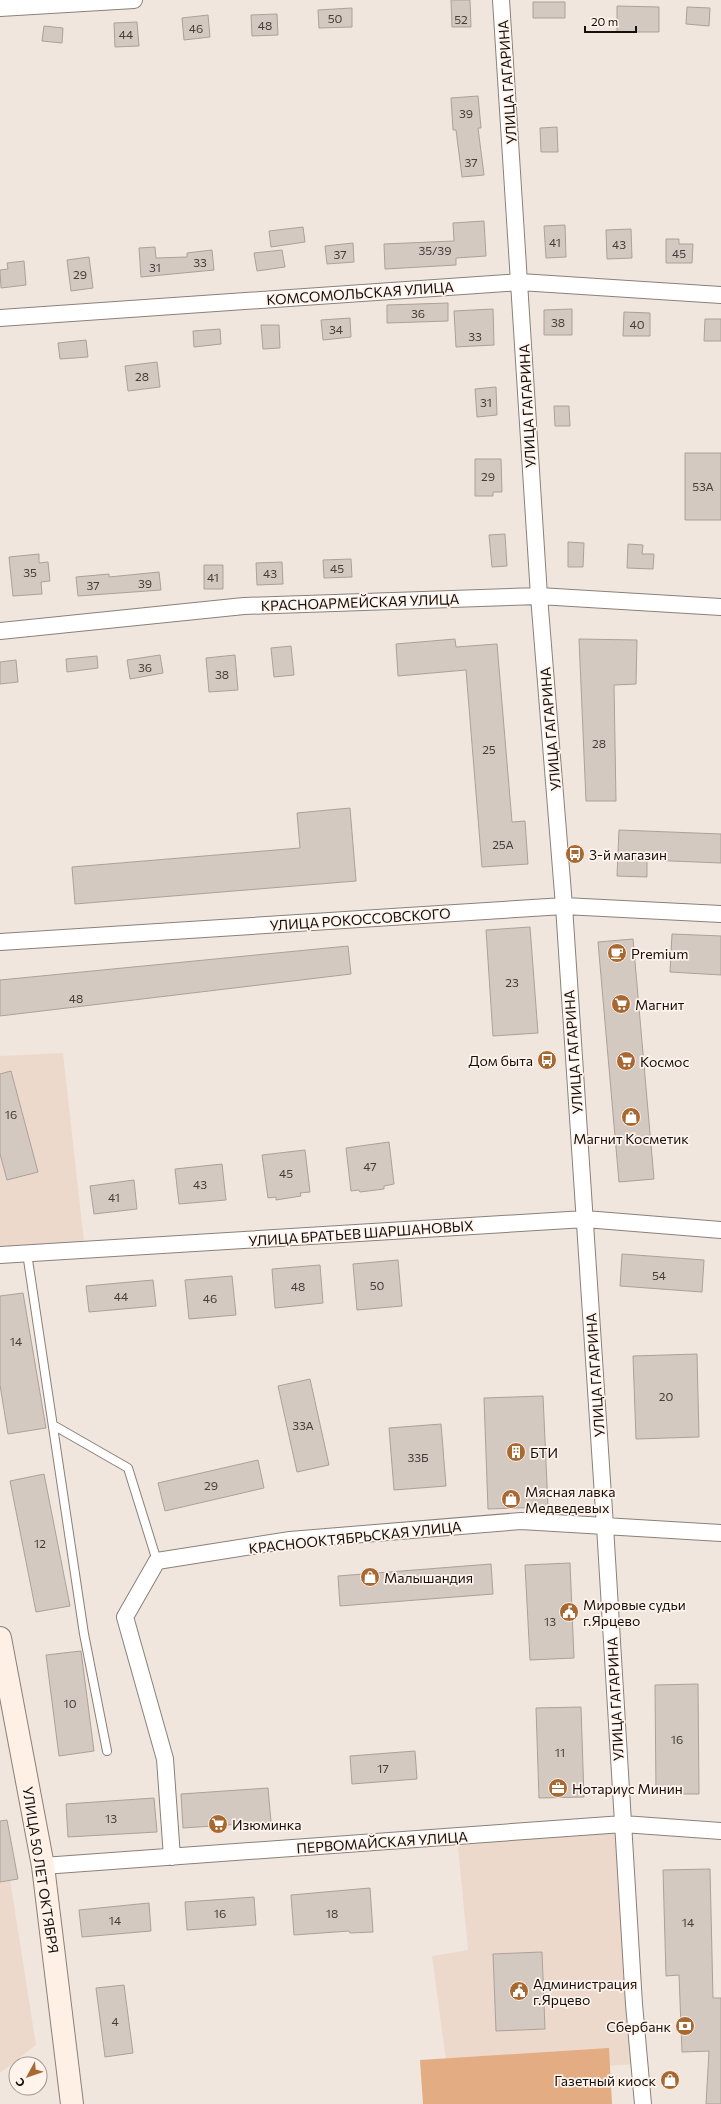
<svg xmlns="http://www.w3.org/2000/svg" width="721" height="2104" viewBox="0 0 721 2104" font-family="Commissioner,sans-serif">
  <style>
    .built { fill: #ecd9cc }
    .green { fill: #e3ac82 }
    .building { fill: #d4c9c1; stroke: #aca199 }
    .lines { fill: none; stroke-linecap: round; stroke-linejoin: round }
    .lane-casing { stroke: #8a8078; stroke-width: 10 }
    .street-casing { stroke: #8a8078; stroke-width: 18 }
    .secondary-casing { stroke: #8a8078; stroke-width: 24 }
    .lane { stroke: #fff; stroke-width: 8 }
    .street { stroke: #fff; stroke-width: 16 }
    .secondary { stroke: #fef0e5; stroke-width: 22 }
    .labels { text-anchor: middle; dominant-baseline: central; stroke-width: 3.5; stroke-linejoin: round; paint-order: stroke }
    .number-label { font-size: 12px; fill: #443e3a }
    .street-label { font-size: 14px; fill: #14100d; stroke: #fff3eb }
    .poi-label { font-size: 14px; fill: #14100d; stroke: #fff3eb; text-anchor: start }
  </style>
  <rect width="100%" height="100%" fill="#f1e6dd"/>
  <!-- built -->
  <path class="built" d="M 63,1053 L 85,1250 L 0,1255 L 0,1056 Z
    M 619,1825 L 637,2064 L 448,2076 L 432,1956 L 468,1950 L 457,1838 Z
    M 9,1873 L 36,2045 L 0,2073 L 0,1876 Z"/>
  <!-- green -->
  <path class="green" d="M 609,2048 L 612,2104 L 423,2104 L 420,2060 Z"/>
  <!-- building -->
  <path class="building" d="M 451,0 L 470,0 L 471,27 L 452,27 Z
    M 533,2 L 565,2 L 565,18 L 533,18 Z
    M 617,6 L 659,7 L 659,32 L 617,32 Z
    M 687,7 L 710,8 L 709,26 L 686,24 Z
    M 352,8 L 352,27 L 319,28 L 318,10 Z
    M 277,14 L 278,35 L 252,36 L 251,15 Z
    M 208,15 L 210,37 L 184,40 L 182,18 Z
    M 137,22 L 139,46 L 115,47 L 114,23 Z
    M 44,26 L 63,28 L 62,43 L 42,41 Z
    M 478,96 L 481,128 L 478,128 L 484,175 L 462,177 L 456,130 L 453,130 L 451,98 Z
    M 557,127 L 558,152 L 541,152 L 540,128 Z
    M 484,221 L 486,256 L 456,258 L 456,265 L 385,269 L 384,244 L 454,241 L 453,223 Z
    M 565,225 L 566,257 L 546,258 L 544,226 Z
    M 303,227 L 305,242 L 271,247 L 269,231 Z
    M 631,229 L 632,258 L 607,259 L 606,230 Z
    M 666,239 L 679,239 L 679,244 L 693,244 L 692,263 L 666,263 Z
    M 353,243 L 354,262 L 327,264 L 325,246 Z
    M 155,247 L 156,258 L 187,257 L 187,253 L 212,250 L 214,270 L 141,277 L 139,248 Z
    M 282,250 L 285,267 L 257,271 L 254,253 Z
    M 89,257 L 93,288 L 71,291 L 67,260 Z
    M 24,261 L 26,285 L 1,288 L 0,270 L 8,269 L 7,263 Z
    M 448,303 L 448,321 L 387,323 L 387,305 Z
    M 493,309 L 494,345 L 456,347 L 454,311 Z
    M 572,309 L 572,335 L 544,335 L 544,310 Z
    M 624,312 L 650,313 L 650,336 L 623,336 Z
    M 350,318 L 351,337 L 323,340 L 321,320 Z
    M 705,319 L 721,319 L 721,341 L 704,341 Z
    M 261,325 L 279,325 L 280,348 L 263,349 Z
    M 220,329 L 221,344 L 194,347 L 193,331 Z
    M 86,340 L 88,357 L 60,359 L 58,343 Z
    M 157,362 L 160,387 L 128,391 L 125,366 Z
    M 496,387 L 497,415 L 477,417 L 475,389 Z
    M 554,406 L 569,406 L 570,426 L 555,426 Z
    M 685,453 L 721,453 L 721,520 L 685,520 Z
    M 475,459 L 501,459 L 502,492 L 493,492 L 493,496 L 475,496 Z
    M 505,534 L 507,566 L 492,567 L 489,535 Z
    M 568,542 L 584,543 L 583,567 L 568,567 Z
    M 628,544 L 643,545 L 642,554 L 654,554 L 653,569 L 627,568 Z
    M 39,554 L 39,563 L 48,562 L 50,581 L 41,582 L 42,594 L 13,596 L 9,557 Z
    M 351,559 L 352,577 L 324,578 L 323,560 Z
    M 282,562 L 283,584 L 257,585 L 256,563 Z
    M 204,565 L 223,565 L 223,589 L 204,589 Z
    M 159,572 L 161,590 L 78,596 L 76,577 L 109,574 L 109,577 Z
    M 455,639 L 456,647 L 497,644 L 512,822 L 525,821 L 528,864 L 482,867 L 466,670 L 398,676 L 396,644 Z
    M 579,639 L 637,640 L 636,684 L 614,685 L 616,801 L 586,801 Z
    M 291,646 L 294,675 L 274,677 L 271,648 Z
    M 160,655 L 163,673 L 130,679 L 127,660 Z
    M 235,655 L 238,690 L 209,692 L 206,658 Z
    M 97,656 L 98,668 L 67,672 L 66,659 Z
    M 16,660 L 18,682 L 0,684 L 0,662 Z
    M 350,808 L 356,881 L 75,904 L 72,867 L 300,848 L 297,813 Z
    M 619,830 L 721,834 L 721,863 L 647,860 L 647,877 L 617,876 Z
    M 530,927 L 538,1033 L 493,1036 L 486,930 Z
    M 672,934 L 721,936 L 721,975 L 670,972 Z
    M 633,939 L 654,1179 L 619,1182 L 598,942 Z
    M 348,946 L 351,974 L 0,1016 L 0,980 Z
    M 11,1071 L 38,1172 L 7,1180 L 0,1154 L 0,1074 Z
    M 389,1142 L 394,1184 L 384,1186 L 384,1189 L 360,1192 L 359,1190 L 351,1191 L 346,1148 Z
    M 305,1150 L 310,1192 L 300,1193 L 301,1196 L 276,1200 L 276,1197 L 268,1198 L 262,1155 Z
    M 222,1164 L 226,1200 L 179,1204 L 175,1169 Z
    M 134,1180 L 137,1209 L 94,1214 L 90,1186 Z
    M 622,1254 L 704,1260 L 702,1292 L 620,1286 Z
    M 398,1260 L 402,1306 L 357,1310 L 353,1264 Z
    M 320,1265 L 323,1303 L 275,1308 L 272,1269 Z
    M 232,1276 L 236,1315 L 189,1319 L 185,1280 Z
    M 153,1280 L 156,1306 L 89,1312 L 86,1286 Z
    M 23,1293 L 46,1428 L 8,1434 L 0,1385 L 0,1296 Z
    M 697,1354 L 699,1437 L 636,1439 L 633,1356 Z
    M 310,1379 L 329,1465 L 297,1472 L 278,1386 Z
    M 543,1396 L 548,1507 L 488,1509 L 484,1398 Z
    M 441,1424 L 446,1486 L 394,1490 L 389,1428 Z
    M 258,1460 L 264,1488 L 165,1511 L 158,1483 Z
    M 44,1474 L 70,1606 L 36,1612 L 10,1481 Z
    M 570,1563 L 574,1658 L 530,1660 L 525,1565 Z
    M 491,1564 L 493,1594 L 340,1606 L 338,1576 Z
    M 81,1651 L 94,1751 L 59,1756 L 46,1655 Z
    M 698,1684 L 699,1794 L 656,1794 L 655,1685 Z
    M 581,1707 L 584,1797 L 539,1798 L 536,1708 Z
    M 415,1751 L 417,1779 L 352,1784 L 350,1756 Z
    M 268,1788 L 271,1822 L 183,1828 L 181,1794 Z
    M 154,1798 L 157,1832 L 68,1837 L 66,1804 Z
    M 7,1820 L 18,1879 L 0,1882 L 0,1821 Z
    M 710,1869 L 713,1998 L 721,1998 L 721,2104 L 706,2104 L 709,2051 L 682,2052 L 679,1975 L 666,1976 L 663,1870 Z
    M 370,1888 L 373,1932 L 350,1933 L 349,1931 L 294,1935 L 291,1895 Z
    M 254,1897 L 256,1925 L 187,1930 L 185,1902 Z
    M 149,1903 L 151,1931 L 82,1937 L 79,1910 Z
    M 542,1952 L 545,2029 L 496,2031 L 493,1954 Z
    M 124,1985 L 133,2053 L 105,2057 L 96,1988 Z"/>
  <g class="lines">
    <!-- lane casing -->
    <g class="lane-casing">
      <path id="lane" d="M 27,1253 L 84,1634 L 107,1751
        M 53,1425 L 128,1468 L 157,1561"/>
    </g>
    <!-- street casing -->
    <g class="street-casing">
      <path id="street" d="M 501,0 L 539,596 L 564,906 L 605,1526 L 634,2004 L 643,2104
        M 0,8 L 134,0
        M 0,318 L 520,282 L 721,295
        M 0,631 L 244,606 L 539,596 L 721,607
        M 0,942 L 564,906 L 721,914
        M 0,1255 L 585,1219 L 721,1230
        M 172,1857 L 165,1759 L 125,1617 L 157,1561 L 290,1540 L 521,1521 L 721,1533
        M 43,1866 L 623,1824 L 721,1831"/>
    </g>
    <!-- secondary casing -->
    <g class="secondary-casing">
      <path id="secondary" d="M 0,1638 L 43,1866 L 72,2104"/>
    </g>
    <!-- lane -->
    <use href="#lane" class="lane"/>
    <!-- street -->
    <use href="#street" class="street"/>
    <!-- secondary -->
    <use href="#secondary" class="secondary"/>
  </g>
  <!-- icons -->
  <defs>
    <g id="bus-disc" transform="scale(1)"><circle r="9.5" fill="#a86831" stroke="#fff3eb"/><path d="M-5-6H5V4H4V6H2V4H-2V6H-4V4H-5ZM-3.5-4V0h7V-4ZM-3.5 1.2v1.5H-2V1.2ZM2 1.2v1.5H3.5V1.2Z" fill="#fff"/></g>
    <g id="cafe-disc" transform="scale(1)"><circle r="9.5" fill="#a86831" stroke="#fff3eb"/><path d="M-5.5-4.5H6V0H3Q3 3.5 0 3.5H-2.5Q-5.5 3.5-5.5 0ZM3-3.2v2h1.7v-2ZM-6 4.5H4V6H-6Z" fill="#fff"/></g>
    <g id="supermarket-disc" transform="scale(1)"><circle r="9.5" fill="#a86831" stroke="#fff3eb"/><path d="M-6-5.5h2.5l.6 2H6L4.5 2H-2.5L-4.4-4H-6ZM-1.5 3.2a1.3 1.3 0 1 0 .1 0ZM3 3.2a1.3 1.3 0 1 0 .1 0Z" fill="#fff"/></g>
    <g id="shop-disc" transform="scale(1)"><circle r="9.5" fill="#a86831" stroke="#fff3eb"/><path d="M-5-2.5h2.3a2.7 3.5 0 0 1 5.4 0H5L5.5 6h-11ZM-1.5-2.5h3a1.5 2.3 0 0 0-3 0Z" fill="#fff"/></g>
    <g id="building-disc" transform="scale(1)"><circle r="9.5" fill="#a86831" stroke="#fff3eb"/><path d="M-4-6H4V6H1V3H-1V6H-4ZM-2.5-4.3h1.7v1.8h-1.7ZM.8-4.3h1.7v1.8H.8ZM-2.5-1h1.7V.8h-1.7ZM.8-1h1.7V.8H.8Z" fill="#fff"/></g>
    <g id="civic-disc" transform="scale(1)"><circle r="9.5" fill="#a86831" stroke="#fff3eb"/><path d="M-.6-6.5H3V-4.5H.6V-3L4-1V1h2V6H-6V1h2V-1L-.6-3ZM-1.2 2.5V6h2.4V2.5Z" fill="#fff"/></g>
    <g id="office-disc" transform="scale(1)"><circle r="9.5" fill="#a86831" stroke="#fff3eb"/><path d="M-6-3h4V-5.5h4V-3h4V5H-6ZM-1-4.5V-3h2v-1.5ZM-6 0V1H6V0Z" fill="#fff"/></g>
    <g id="bank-disc" transform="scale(1)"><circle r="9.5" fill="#a86831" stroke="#fff3eb"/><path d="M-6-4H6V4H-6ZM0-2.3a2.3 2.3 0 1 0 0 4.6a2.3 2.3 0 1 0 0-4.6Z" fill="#fff"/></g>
  </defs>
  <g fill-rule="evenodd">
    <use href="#bus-disc" x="575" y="854"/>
    <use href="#cafe-disc" x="617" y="953"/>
    <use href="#supermarket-disc" x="621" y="1004"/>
    <use href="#bus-disc" x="547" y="1060"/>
    <use href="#supermarket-disc" x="626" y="1061"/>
    <use href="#shop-disc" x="631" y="1117"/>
    <use href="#building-disc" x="516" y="1452"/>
    <use href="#shop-disc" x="511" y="1499"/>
    <use href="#shop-disc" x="370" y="1577"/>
    <use href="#civic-disc" x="569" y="1612"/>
    <use href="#office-disc" x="558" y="1788"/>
    <use href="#supermarket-disc" x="218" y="1824"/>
    <use href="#civic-disc" x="519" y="1991"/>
    <use href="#bank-disc" x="685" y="2026"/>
    <use href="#shop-disc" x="670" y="2080"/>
  </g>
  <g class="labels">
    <!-- number labels -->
    <g class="number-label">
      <text x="335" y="18">50</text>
      <text x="461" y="19">52</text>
      <text x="265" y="25">48</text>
      <text x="196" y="28">46</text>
      <text x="126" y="34">44</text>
      <text x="466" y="113">39</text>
      <text x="471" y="162">37</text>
      <text x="555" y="242">41</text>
      <text x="619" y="244">43</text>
      <text x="435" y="250">35/39</text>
      <text x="679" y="253">45</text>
      <text x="340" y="254">37</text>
      <text x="200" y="262">33</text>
      <text x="155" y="267">31</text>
      <text x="80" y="274">29</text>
      <text x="418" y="313">36</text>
      <text x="558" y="322">38</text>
      <text x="637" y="324">40</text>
      <text x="336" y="329">34</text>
      <text x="475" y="336">33</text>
      <text x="142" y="376">28</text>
      <text x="486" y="402">31</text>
      <text x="488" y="476">29</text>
      <text x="703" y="486">53А</text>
      <text x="337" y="568">45</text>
      <text x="30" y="572">35</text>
      <text x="270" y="573">43</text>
      <text x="213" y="577">41</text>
      <text x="145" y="583">39</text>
      <text x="93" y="585">37</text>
      <text x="145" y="667">36</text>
      <text x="222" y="674">38</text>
      <text x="599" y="743">28</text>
      <text x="489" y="749">25</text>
      <text x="503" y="844">25А</text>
      <text x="512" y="982">23</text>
      <text x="76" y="998">48</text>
      <text x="11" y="1114">16</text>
      <text x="370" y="1166">47</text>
      <text x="286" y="1173">45</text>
      <text x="200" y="1184">43</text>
      <text x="114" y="1197">41</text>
      <text x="659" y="1275">54</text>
      <text x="377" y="1285">50</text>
      <text x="298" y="1286">48</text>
      <text x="121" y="1296">44</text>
      <text x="210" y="1298">46</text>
      <text x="16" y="1341">14</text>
      <text x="666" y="1396">20</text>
      <text x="303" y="1425">33А</text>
      <text x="418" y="1457">33Б</text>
      <text x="211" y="1485">29</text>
      <text x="40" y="1543">12</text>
      <text x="550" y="1621">13</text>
      <text x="70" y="1703">10</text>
      <text x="677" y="1739">16</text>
      <text x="560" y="1752">11</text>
      <text x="383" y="1768">17</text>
      <text x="111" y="1818">13</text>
      <text x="220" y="1913">16</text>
      <text x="332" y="1913">18</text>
      <text x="115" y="1920">14</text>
      <text x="688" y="1922">14</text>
      <text x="115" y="2021">4</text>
    </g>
    <!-- street labels -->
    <g class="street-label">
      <text transform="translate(507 82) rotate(-94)">УЛИЦА ГАГАРИНА</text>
      <text transform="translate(360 293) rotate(-4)">КОМСОМОЛЬСКАЯ УЛИЦА</text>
      <text transform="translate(527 406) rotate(-93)">УЛИЦА ГАГАРИНА</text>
      <text transform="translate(360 602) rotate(-2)">КРАСНОАРМЕЙСКАЯ УЛИЦА</text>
      <text transform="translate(550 729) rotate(-95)">УЛИЦА ГАГАРИНА</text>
      <text transform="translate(360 919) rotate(-4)">УЛИЦА РОКОССОВСКОГО</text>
      <text transform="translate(573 1052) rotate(-94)">УЛИЦА ГАГАРИНА</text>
      <text transform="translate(361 1233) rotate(-4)">УЛИЦА БРАТЬЕВ ШАРШАНОВЫХ</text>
      <text transform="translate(595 1375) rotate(-94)">УЛИЦА ГАГАРИНА</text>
      <text transform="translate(355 1537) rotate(-6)">КРАСНООКТЯБРЬСКАЯ УЛИЦА</text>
      <text transform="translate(615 1699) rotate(-93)">УЛИЦА ГАГАРИНА</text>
      <text transform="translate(382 1842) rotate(-4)">ПЕРВОМАЙСКАЯ УЛИЦА</text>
      <text transform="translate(41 1870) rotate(81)">УЛИЦА 50 ЛЕТ ОКТЯБРЯ</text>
    </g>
    <!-- poi labels -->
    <g class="poi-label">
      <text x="589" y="854">3-й магазин</text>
      <text x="631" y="953">Premium</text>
      <text x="635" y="1004">Магнит</text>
      <text x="533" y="1060" text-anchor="end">Дом быта</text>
      <text x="640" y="1061">Космос</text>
      <text x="631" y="1138" text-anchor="middle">Магнит Косметик</text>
      <text x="530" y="1452">БТИ</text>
      <text x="525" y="1491">Мясная лавка<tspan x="525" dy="16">Медведевых</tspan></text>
      <text x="384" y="1577">Малышандия</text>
      <text x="583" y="1604">Мировые судьи<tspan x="583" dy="16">г.Ярцево</tspan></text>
      <text x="572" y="1788">Нотариус Минин</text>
      <text x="232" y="1824">Изюминка</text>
      <text x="533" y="1983">Администрация<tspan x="533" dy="16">г.Ярцево</tspan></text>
      <text x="671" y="2026" text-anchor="end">Сбербанк</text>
      <text x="656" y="2080" text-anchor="end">Газетный киоск</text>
    </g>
  </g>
  <!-- north arrow -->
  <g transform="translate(28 2076) rotate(230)"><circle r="19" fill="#fff3eb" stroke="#a19892"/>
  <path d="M0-3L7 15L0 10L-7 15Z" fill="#a86831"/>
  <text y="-6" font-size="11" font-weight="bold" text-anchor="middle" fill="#14100d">С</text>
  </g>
  <!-- scale -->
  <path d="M585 26v6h51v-6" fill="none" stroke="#14100d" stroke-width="2"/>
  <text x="591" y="26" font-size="12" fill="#14100d" stroke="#fff3eb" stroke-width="3" paint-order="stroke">20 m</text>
</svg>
